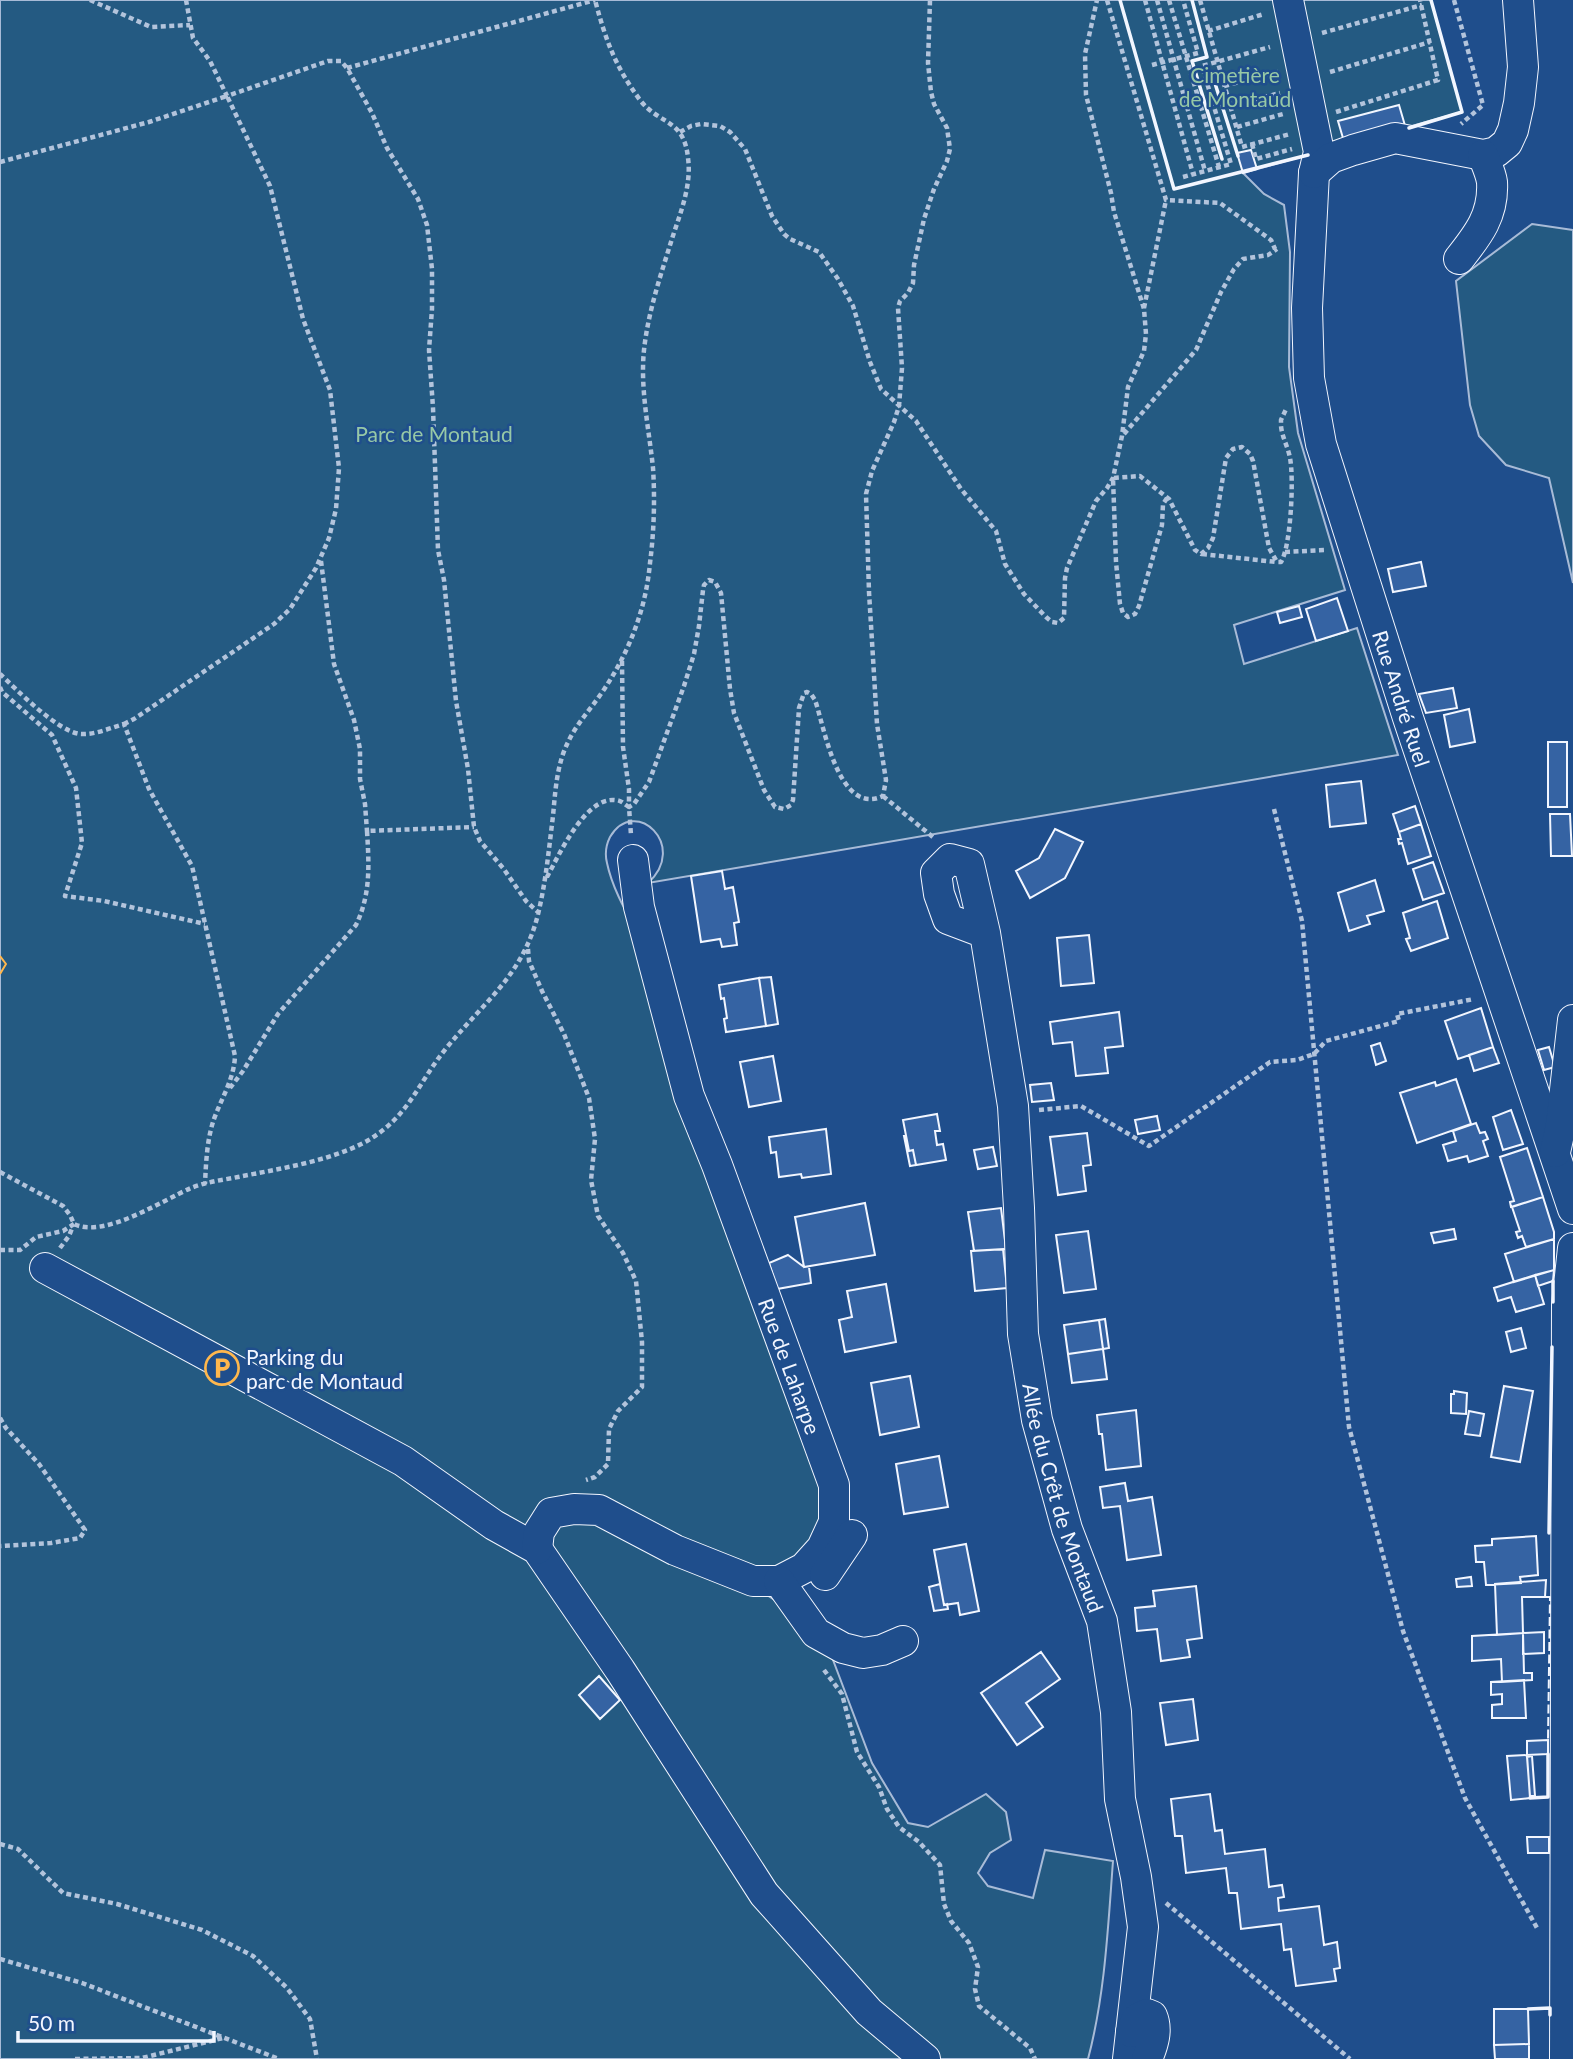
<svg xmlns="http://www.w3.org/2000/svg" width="1573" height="2059" viewBox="0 0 1573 2059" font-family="Lato,sans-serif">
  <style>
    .green { fill: #245a82; stroke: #a8bbd7; stroke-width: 2 }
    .building { fill: #3563a3; stroke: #f2f6ff; stroke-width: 2 }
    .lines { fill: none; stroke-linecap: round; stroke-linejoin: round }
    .minor-casing { stroke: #f2f6ff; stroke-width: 32 }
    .path { stroke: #b3c4dc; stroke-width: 4.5; stroke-dasharray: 5 3.5; stroke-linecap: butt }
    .minor { stroke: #1f4e8c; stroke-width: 30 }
    .fence { stroke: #f2f6ff; stroke-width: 2; stroke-dasharray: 9 3.5; stroke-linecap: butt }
    .wall { stroke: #f2f6ff; stroke-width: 3.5 }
    .power { stroke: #ffb74d; stroke-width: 2; stroke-dasharray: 24 5 3.5 5; stroke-linecap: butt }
    .labels { text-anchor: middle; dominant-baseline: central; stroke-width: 5; stroke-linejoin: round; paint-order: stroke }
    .park-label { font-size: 21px; fill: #97c8a6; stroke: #1f4e8c }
    .street-label { font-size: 21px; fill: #f2f6ff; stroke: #1f4e8c }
    .poi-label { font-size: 21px; fill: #f2f6ff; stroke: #1f4e8c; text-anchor: start }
  </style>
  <rect width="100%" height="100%" fill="#1f4e8c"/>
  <!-- green -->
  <path class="green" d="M 0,0 L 1431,0 L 1462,112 L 1243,173 L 1264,194 L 1284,205 L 1290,252 L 1289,367 L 1298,433 L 1345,590 L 1234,625 L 1244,664 L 1357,628 L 1398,755 L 648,883 C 689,846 635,795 610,837 C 606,845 605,855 607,863 C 612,887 625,910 637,932 L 819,1470 L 822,1526 L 810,1544 L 759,1590 L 784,1606 L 830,1652 L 872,1763 L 908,1823 L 928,1827 L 986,1794 L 1006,1812 L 1011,1840 L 990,1853 L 978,1873 L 988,1886 L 1033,1898 L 1045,1850 L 1113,1861 C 1108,1927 1105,1995 1088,2059 L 0,2059 Z
    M 1532,224 L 1573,230 L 1573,583 L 1549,478 L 1506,465 L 1479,436 L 1470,405 L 1456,281 Z"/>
  <!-- building -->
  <path class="building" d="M 1399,105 L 1406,129 L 1345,145 L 1338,121 Z
    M 1251,150 L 1257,169 L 1243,173 L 1237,153 Z
    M 1421,562 L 1426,586 L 1393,592 L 1388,569 Z
    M 1337,598 L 1348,631 L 1316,641 L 1306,609 Z
    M 1299,606 L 1302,617 L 1280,623 L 1277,612 Z
    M 1453,688 L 1457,708 L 1426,713 L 1419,694 Z
    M 1469,709 L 1475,742 L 1450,747 L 1444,715 Z
    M 1548,742 L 1567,742 L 1567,807 L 1548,807 Z
    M 1361,781 L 1366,823 L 1330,827 L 1326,785 Z
    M 1415,806 L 1421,824 L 1399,832 L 1393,814 Z
    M 1550,814 L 1570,814 L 1572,856 L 1551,856 Z
    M 1421,824 L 1431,856 L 1408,864 L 1402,843 L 1399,844 L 1398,839 L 1401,839 L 1399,832 Z
    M 1055,829 L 1083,842 L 1065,878 L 1030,898 L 1016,871 L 1039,858 Z
    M 1433,862 L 1444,893 L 1423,900 L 1413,869 Z
    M 722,871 L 725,889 L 733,887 L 739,922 L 734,923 L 737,945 L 722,947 L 720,939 L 701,942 L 691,876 Z
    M 1375,880 L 1384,911 L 1367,916 L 1370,924 L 1349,931 L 1338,893 Z
    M 1437,901 L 1448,938 L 1411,951 L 1406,939 L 1410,938 L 1403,913 Z
    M 1089,935 L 1094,983 L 1061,986 L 1057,938 Z
    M 771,977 L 778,1024 L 766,1026 L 759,978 Z
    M 759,978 L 766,1026 L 726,1032 L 724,1019 L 727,1018 L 724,998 L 721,999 L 719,985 Z
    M 1481,1008 L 1493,1047 L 1458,1059 L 1445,1021 Z
    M 1119,1012 L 1123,1046 L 1105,1048 L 1108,1073 L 1076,1076 L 1072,1042 L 1053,1044 L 1050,1022 Z
    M 1380,1043 L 1386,1061 L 1376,1065 L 1371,1046 Z
    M 1493,1047 L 1499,1063 L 1474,1071 L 1469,1055 Z
    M 1549,1047 L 1555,1067 L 1544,1070 L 1538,1050 Z
    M 773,1056 L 781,1101 L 749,1107 L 740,1062 Z
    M 1456,1079 L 1471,1124 L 1417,1143 L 1400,1093 L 1435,1082 L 1436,1086 Z
    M 1051,1083 L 1054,1100 L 1032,1102 L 1030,1085 Z
    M 1511,1110 L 1523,1144 L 1503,1150 L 1493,1117 Z
    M 937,1114 L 940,1131 L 935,1131 L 937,1145 L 943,1144 L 946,1160 L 916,1165 L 913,1150 L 909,1151 L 903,1120 Z
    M 1157,1116 L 1160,1130 L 1138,1134 L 1135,1120 Z
    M 1476,1123 L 1480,1133 L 1485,1132 L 1488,1139 L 1483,1141 L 1488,1156 L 1469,1162 L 1467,1156 L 1448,1161 L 1443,1145 L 1456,1141 L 1453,1131 Z
    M 826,1129 L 831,1174 L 802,1178 L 801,1174 L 779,1177 L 776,1152 L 771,1153 L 769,1137 Z
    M 1087,1133 L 1091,1165 L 1083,1166 L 1086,1191 L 1058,1195 L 1050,1137 Z
    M 904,1136 L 906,1136 L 909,1151 L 913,1150 L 916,1165 L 910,1166 Z
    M 993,1147 L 997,1166 L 978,1169 L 974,1150 Z
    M 1527,1148 L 1543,1197 L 1511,1207 L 1510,1202 L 1514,1201 L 1500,1157 Z
    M 1543,1197 L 1554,1232 L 1554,1239 L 1526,1247 L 1522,1236 L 1518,1238 L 1516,1232 L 1520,1231 L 1512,1207 Z
    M 865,1203 L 875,1255 L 804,1267 L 795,1217 Z
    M 1001,1208 L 1006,1249 L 974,1251 L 968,1212 Z
    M 1454,1229 L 1456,1239 L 1434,1243 L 1431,1233 Z
    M 1088,1231 L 1096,1289 L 1064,1293 L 1056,1235 Z
    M 1554,1239 L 1554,1270 L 1514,1282 L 1505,1254 Z
    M 1003,1249 L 1007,1288 L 975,1291 L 971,1251 Z
    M 788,1255 L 804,1267 L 809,1267 L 811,1283 L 777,1289 L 769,1263 Z
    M 1554,1270 L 1553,1281 L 1538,1286 L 1535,1275 Z
    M 1535,1275 L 1544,1304 L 1516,1312 L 1511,1297 L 1498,1301 L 1494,1288 Z
    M 886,1284 L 896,1342 L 845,1352 L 839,1320 L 852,1317 L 847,1291 Z
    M 1105,1319 L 1109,1348 L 1103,1349 L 1099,1320 Z
    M 1099,1320 L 1103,1349 L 1068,1354 L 1064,1325 Z
    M 1521,1328 L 1526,1348 L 1511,1352 L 1506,1332 Z
    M 1103,1349 L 1107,1379 L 1072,1383 L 1068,1354 Z
    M 910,1376 L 919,1427 L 880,1435 L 871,1383 Z
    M 1504,1386 L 1533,1391 L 1520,1462 L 1491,1457 Z
    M 1454,1391 L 1467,1393 L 1466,1414 L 1451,1413 L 1451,1394 L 1454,1394 Z
    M 1136,1410 L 1141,1466 L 1106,1470 L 1102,1434 L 1099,1434 L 1097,1415 Z
    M 1469,1411 L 1484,1414 L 1480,1436 L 1465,1434 Z
    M 939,1456 L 948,1507 L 904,1514 L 896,1464 Z
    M 1125,1483 L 1128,1501 L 1152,1497 L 1161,1555 L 1127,1560 L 1120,1506 L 1103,1508 L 1100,1487 Z
    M 1536,1536 L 1538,1575 L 1520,1577 L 1521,1583 L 1486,1585 L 1484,1562 L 1476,1562 L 1475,1546 L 1492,1545 L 1492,1539 Z
    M 966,1544 L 979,1611 L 960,1615 L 958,1603 L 944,1605 L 934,1550 Z
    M 1471,1577 L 1472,1586 L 1457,1587 L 1456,1579 Z
    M 1546,1580 L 1545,1597 L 1522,1597 L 1523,1633 L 1497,1635 L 1495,1584 Z
    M 940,1584 L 944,1605 L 947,1604 L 948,1609 L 934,1611 L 929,1587 Z
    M 1196,1586 L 1202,1638 L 1187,1640 L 1190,1657 L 1161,1661 L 1157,1629 L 1137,1631 L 1135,1608 L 1155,1606 L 1153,1591 Z
    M 1544,1632 L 1544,1653 L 1523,1654 L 1523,1633 Z
    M 1523,1633 L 1524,1673 L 1532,1673 L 1532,1680 L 1502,1682 L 1501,1659 L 1472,1661 L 1472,1636 Z
    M 1041,1652 L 1060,1679 L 1026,1703 L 1043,1727 L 1017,1745 L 981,1693 Z
    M 599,1676 L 620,1700 L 600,1719 L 579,1695 Z
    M 1524,1680 L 1526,1718 L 1492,1718 L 1492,1705 L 1502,1704 L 1502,1694 L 1491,1695 L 1491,1682 Z
    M 1193,1699 L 1198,1740 L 1166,1745 L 1160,1703 Z
    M 1548,1740 L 1548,1754 L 1527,1755 L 1527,1741 Z
    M 1527,1755 L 1530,1798 L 1511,1800 L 1507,1756 Z
    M 1532,1756 L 1535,1796 L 1530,1796 L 1527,1757 Z
    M 1210,1794 L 1215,1831 L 1222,1830 L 1225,1854 L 1265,1849 L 1269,1887 L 1282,1885 L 1284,1897 L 1278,1898 L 1279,1911 L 1319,1906 L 1324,1945 L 1337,1942 L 1340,1968 L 1334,1969 L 1336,1981 L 1296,1986 L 1291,1949 L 1284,1950 L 1281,1924 L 1241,1929 L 1237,1893 L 1229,1893 L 1226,1868 L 1186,1873 L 1182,1836 L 1175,1836 L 1171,1799 Z
    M 1527,1837 L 1549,1837 L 1549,1853 L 1528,1853 Z
    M 1494,2009 L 1528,2009 L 1529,2044 L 1494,2045 Z
    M 1529,2044 L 1529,2059 L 1495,2059 L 1494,2045 Z"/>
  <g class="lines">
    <!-- minor casing -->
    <g class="minor-casing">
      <g id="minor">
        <path id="s1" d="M 1288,0 L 1319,152 L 1314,173 L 1307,308 L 1309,378 L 1321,444 L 1408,718 L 1573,1209"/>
        <path d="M 1314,173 L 1331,158 L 1353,150 L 1395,138 L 1483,155 L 1496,152 L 1507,143 L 1513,130 L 1519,103 L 1523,67 L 1518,0"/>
        <path d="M 1459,259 C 1478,235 1494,215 1492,182 C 1491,174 1486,163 1483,155"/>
        <path id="s2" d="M 985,933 L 948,919 L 939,894 L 936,873 L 950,859 L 969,864 L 985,933 L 1013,1106 L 1019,1208 L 1023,1334 L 1037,1420 L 1067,1529 L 1102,1621 L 1116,1712 L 1120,1799 L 1136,1877 L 1143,1927 L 1128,2059"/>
        <path d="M 1555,1152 L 1561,1125 L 1573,1020"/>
        <path d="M 45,1268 L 403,1461 L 494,1525 L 537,1549 L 620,1670 L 764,1894 L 869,2012 L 925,2059"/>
        <path d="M 537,1549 L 539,1532 L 551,1513 L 574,1509 L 599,1510 L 675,1550 L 753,1581 L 779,1581 L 804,1568 L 822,1548 L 834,1522 L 834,1485 L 717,1165 L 689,1096 L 639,907 L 633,860"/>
        <path d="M 825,1575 L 852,1535"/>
        <path d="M 779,1581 L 816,1633 L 843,1648 L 863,1653 L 882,1650 L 903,1641"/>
        <path d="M 1131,2032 L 1137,2019 L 1147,2014 L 1152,2016 C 1158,2030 1153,2045 1147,2059"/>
        <path d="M 1565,2059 L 1567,1304 L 1573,1248"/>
      </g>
    </g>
    <!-- path -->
    <path class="path" d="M 90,0 L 151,27 L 190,25
      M 186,0 L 193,38 L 210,61 L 227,96 L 328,61 L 341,61 L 347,68 L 372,113 L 387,148 L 418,199 L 427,225 L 432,269 L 432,309 L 429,350 L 433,408 L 438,550 L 444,580 L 456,701 L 468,769 L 474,827 L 480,841 L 503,868 L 526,901 L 539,913
      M 1107,0 L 1166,200 L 1220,203 L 1271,240 L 1275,249
      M 1145,0 L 1193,174
      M 1157,0 L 1205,171
      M 1169,0 L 1219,167
      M 1200,0 L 1242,147 L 1290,134
      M 1454,0 L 1483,105 L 1461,124
      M 1208,31 L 1264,14
      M 1322,33 L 1422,5
      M 1152,65 L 1198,53 L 1183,0
      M 347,68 L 595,0
      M 1330,72 L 1430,42
      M 1224,86 L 1278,72
      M 1230,106 L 1280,93
      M 1336,112 L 1438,80 L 1420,0
      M 1237,127 L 1283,114
      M 680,132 L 691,126 L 701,124 L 720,126 L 730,132 L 745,149 L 772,216 L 784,234 L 790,239 L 819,252 L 838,279 L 853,306 L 870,362 L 881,389 L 916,421 L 961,489 L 996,531 L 1005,564 L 1024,594 L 1046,617 L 1052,622 L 1058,623 L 1064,618 L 1065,578 L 1067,568 L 1096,501 L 1107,488 L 1113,478 L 1122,436 L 1128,387 L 1144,351 L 1146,334 L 1144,309 L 1114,212 L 1111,193 L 1086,95 L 1085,54 L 1097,0
      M 1252,144 L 1256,159 L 1292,149
      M 0,162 L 149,122 L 227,96 L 270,186 L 303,319 L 330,390 L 339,468 L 336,509 L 329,538 L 316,568 L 290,609 L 274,624 L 134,719 L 124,724
      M 1183,177 L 1231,164 L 1202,66 L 1270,47
      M 1144,308 L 1166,200
      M 1124,434 L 1196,350 L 1221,292 L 1234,269 L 1243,259 L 1268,255 L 1277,249
      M 1167,498 L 1163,504 L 1162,525 L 1139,606 L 1135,614 L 1128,617 L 1123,613 L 1120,604 L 1116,562 L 1113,478 L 1140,476 L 1169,499 L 1195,550 L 1201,554 L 1208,548 L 1213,538 L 1226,458 L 1233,449 L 1242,447 L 1250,454 L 1253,461 L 1269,548 L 1277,562 L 1281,562 C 1291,546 1294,478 1290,458 C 1288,447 1282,437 1281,426 L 1281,420 L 1287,407
      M 1285,552 L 1326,550
      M 1202,554 L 1276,562
      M 321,561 L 334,664 L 354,720 L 360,749 L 360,779 L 365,804 L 367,831
      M 622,661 L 623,747 L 629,789 L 629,807 L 634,804 L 649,782 L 684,686 L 694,654 L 699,626 L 703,590 L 704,585 L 709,580 L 715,582 L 721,593 L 730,689 L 734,713 L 764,790 L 775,807 L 784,809 L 791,805 L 793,800 L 799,708 L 804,693 L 807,692 L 811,694 L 815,700 C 824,725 838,817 883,796 L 886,780 L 877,724 L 869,592 L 866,494 L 872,471 L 894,422 L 899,406 L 902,368 L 898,308 L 900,301 L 908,293 L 913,283 L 914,265 L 924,219 L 934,189 L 947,161 L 950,149 L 947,128 L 934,104 L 931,92 L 928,63 L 930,0
      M 0,674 C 17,690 57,731 80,734 C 95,735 110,728 124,724 L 149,789 L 192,866 L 235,1056 C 234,1079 222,1097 214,1119 C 207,1139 206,1162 205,1184
      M 0,687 L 2,692 L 52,735 L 76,788 L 82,843 L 65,896 L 104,901 L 205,924
      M 883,796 L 934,838
      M 1274,809 L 1302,921 L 1349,1427 L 1403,1631 L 1465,1798 L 1537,1928
      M 547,877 C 559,855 585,797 615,800 C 621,800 624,804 629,807 L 631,835
      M 528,949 L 529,961 L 542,991 L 564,1034 L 589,1098 L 595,1139 L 591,1180 L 598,1216 L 623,1253 L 636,1281 L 642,1342 L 642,1387 L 618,1411 L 609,1429 L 608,1464 L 595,1477 L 586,1480
      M 230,1088 L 243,1071 L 278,1014 L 356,925 C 371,894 369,864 367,831 L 474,827
      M 1039,1110 L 1081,1106 L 1149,1146 L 1270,1062 L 1297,1060 L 1314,1054 L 1326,1041 L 1399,1021 L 1397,1014 L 1474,999
      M 0,1172 L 63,1206 L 70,1215 L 74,1224 C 104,1239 163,1200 191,1188 C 206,1182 222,1180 238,1177 C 278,1169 331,1161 367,1141 C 410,1116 418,1082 448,1046 C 486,1000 525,973 539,910 C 546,880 549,848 553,816 C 555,795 556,775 563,754 C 573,726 590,711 605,688 C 630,650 646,608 650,563 C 654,532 655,499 653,468 C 649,429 640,389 644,350 C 648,313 660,277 671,242 C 679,216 692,187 688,158 C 684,118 659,125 640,100 C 615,66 606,41 595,0
      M 60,1248 L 69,1236 L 73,1226
      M 0,1250 L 20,1250 L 36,1237 L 63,1231 L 74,1224
      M 0,1418 L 6,1428 L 39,1464 L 85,1530 L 80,1538 L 51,1543 L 0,1546
      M 824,1670 L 842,1694 L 857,1752 L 879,1787 L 887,1809 L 899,1827 L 919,1842 L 940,1865 L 944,1904 L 951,1921 L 969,1943 L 978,1967 L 975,1989 L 979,2006 L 1030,2048 L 1035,2059
      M 0,1844 L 18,1849 L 63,1893 L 117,1904 L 202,1930 L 253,1956 L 287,1988 L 310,2019 L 317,2059
      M 1166,1903 L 1350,2059
      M 0,1959 L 82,1983 L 279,2059
      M 75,2059 L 142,2058 L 223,2038"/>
    <!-- minor -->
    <use href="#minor" class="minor"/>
    <!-- fence -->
    <path class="fence" d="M 1545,1597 L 1550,1597 L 1548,1740"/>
    <!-- wall -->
    <path class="wall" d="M 1120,0 L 1174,189 L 1308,155
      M 1192,0 L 1207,57 L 1192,61 L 1222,159
      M 1213,77 L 1238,156
      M 1409,128 L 1462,112 L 1431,0
      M 1553,1302 L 1553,1281
      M 1549,1533 L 1552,1347
      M 1530,1798 L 1548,1797 L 1548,1754
      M 1528,2009 L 1550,2008 L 1550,2015"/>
    <!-- power -->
    <path class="power" d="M 0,956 L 6,964 L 0,974"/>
  </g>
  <!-- icons -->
  <defs>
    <g id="parking-ring" transform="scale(1.75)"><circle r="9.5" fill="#1f4e8c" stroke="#ffb74d" stroke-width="1.5"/><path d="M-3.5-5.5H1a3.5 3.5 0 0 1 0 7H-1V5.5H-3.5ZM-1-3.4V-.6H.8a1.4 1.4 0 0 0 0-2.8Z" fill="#ffb74d"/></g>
  </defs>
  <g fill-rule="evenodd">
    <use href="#parking-ring" x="222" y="1368"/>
  </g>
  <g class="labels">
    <!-- park labels -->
    <g class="park-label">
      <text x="1235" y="74">Cimetière<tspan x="1235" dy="24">de Montaud</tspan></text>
      <text x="434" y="433">Parc de Montaud</text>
    </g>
    <!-- street labels -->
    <g class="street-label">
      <text stroke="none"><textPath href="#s1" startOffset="716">Rue André Ruel</textPath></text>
      <text transform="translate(790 1366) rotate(70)">Rue de Laharpe</text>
      <text stroke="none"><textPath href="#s2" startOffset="770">Allée du Crêt de Montaud</textPath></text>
    </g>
    <!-- poi labels -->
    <g class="poi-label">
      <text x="246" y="1356">Parking du<tspan x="246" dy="24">parc de Montaud</tspan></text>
    </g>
  </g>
  <!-- scale -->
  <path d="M18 2031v10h196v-10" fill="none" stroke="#f2f6ff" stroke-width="3.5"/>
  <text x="28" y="2031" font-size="21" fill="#f2f6ff" stroke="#1f4e8c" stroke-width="5" paint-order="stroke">50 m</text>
</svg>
